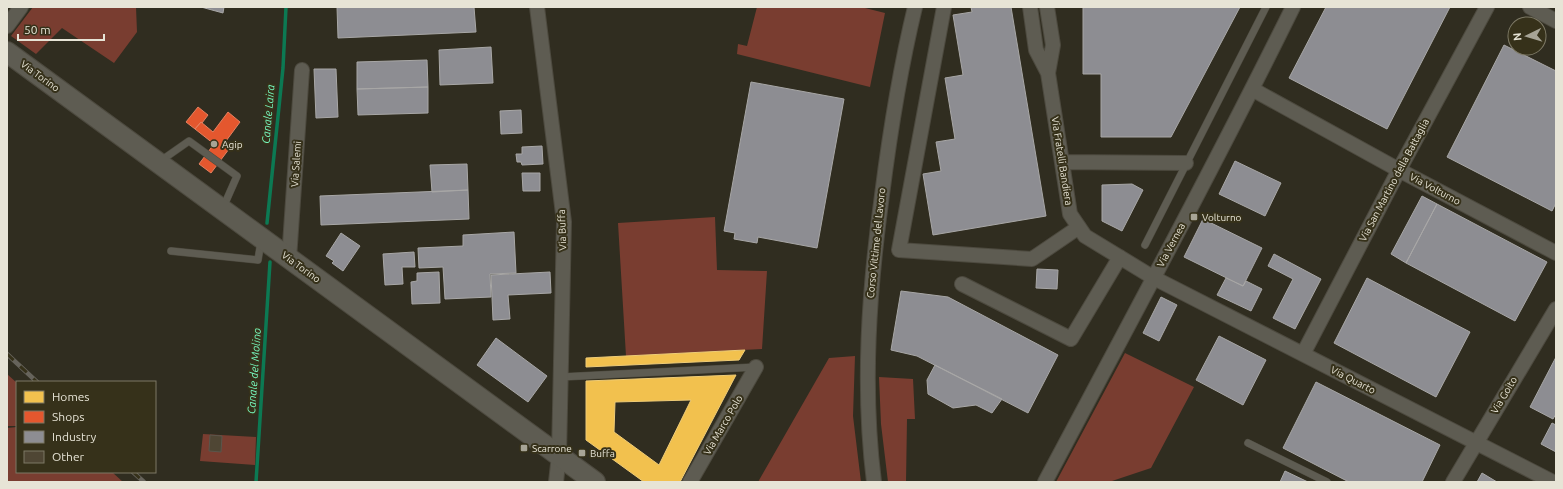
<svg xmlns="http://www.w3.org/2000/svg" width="1563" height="489" viewBox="0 0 1563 489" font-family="Ubuntu,sans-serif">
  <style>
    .green { fill: #793d30 }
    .homes { fill: #f2c14e; stroke: #efcc77; fill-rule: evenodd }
    .shops { fill: #e4572e; stroke: #e58160 }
    .industry { fill: #8d8d92; stroke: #a8a7a6 }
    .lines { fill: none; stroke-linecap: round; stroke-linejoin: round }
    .stream { stroke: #0c7953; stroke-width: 3.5 }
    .building { fill: #4f4634; stroke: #5a564c }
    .service-casing { stroke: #4d4a3f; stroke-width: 8 }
    .minor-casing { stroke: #4d4a3f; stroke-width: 16 }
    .secondary-casing { stroke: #4d4a3f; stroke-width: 22 }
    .service { stroke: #5e5c52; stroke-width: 7 }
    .minor { stroke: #5e5c52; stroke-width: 14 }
    .secondary { stroke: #5e5c52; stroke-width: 20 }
    .rail-casing { stroke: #66635b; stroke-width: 4.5 }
    .rail { stroke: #36311a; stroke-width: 3; stroke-dasharray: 9; stroke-linecap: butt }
    .poi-dot { fill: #a7a496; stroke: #36311a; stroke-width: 1.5 }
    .labels { text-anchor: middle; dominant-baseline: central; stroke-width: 4; stroke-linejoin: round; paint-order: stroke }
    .street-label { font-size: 10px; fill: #e7e4d6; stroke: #36311a }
    .poi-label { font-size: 10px; fill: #e7e4d6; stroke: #36311a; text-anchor: start }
    .water-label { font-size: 11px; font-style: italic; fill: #77fbc1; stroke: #36311a }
  </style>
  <rect width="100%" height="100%" fill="#302d20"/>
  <!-- green -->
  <path class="green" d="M 33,7 L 136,7 L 137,32 L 114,63 L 62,28 L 36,54 L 11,36 Z
    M 757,7 L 861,7 L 885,13 L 870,87 L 737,54 L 738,44 L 747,46 Z
    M 715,217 L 717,270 L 767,271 L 762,349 L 626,356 L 618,223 Z
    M 1125,353 L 1194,387 L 1151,468 L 1109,482 L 1056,482 Z
    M 855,356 L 853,416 L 861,482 L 758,482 L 829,358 Z
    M 7,374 L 17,383 L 17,426 L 7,426 Z
    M 879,377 L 913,379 L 915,419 L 907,419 L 906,482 L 888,482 L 881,424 Z
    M 17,427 L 17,472 L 112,472 L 123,482 L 7,482 L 7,428 Z
    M 203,434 L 256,437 L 255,465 L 200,461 Z"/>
  <!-- homes -->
  <path class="homes" d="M 745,350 L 739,360 L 586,367 L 586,358 Z
    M 736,375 L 680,482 L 644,482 L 586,440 L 586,381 ZM 691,400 L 659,465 L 614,432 L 615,402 Z"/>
  <!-- shops -->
  <path class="shops" d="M 198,107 L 208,115 L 202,123 L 201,122 L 195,129 L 186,122 Z
    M 228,112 L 240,122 L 226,141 L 232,145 L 211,173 L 199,164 L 214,144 L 195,129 L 201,122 L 213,132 Z"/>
  <!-- industry -->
  <path class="industry" d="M 201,7 L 224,7 L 223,13 Z
    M 337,7 L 474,7 L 476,32 L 338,38 Z
    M 971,7 L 1011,7 L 1046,216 L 933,235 L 923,174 L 941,171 L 936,142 L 955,139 L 945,78 L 963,75 L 953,15 L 972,12 Z
    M 1083,7 L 1240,7 L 1171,137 L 1101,137 L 1101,74 L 1083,74 Z
    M 1326,7 L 1450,7 L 1387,129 L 1289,78 Z
    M 1504,45 L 1556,71 L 1556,203 L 1552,211 L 1447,157 Z
    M 491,47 L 493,83 L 440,85 L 439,50 Z
    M 427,60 L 428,87 L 357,89 L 357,62 Z
    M 314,69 L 336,69 L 338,117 L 316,118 Z
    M 751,82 L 844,99 L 817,248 L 758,237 L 757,243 L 734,239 L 735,233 L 724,231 Z
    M 428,87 L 428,113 L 358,115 L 357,89 Z
    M 521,110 L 522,133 L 501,134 L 500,111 Z
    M 542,146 L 543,164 L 522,165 L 521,162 L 517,162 L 516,154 L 522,154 L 522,147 Z
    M 1235,161 L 1281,183 L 1265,216 L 1219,194 Z
    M 467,164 L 468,190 L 432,192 L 430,165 Z
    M 522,173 L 540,173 L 540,191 L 523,191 Z
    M 1132,184 L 1143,190 L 1122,231 L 1102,221 L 1102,185 Z
    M 468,190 L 469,219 L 321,225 L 320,196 Z
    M 1422,196 L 1437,204 L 1406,263 L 1391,254 Z
    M 1437,204 L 1547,262 L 1515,321 L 1406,263 Z
    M 1203,219 L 1262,248 L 1243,286 L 1184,257 Z
    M 514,232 L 516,273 L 490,274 L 491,297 L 445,299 L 443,267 L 419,268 L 418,248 L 463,246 L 463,235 Z
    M 341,233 L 360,246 L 343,271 L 332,263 L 334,261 L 326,256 Z
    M 414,252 L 415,267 L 402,267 L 403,284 L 385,285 L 383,254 Z
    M 1274,254 L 1321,279 L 1295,329 L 1273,318 L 1293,279 L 1268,266 Z
    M 1037,269 L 1058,270 L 1057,289 L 1036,288 Z
    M 439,272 L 440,303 L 412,304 L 411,282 L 417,281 L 417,273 Z
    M 550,272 L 551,293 L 508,295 L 510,319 L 493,320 L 491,275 Z
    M 1226,278 L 1243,286 L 1246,281 L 1262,289 L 1251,311 L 1217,295 Z
    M 1367,278 L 1470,332 L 1436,397 L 1334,343 Z
    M 901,291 L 948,297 L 1058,355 L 1028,413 L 917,356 L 891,350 Z
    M 1161,297 L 1177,305 L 1159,341 L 1143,333 Z
    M 1219,336 L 1266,360 L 1243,405 L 1196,380 Z
    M 496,338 L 547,376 L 528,402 L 477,365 Z
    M 1556,357 L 1556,414 L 1553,419 L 1530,407 Z
    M 935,365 L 1002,399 L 992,413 L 976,405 L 953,408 L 928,394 L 927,380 Z
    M 1316,382 L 1440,445 L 1422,482 L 1349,482 L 1283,448 Z
    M 1552,423 L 1556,425 L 1556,452 L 1541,444 Z
    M 1285,471 L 1308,482 L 1280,482 Z
    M 1482,473 L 1497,482 L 1477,482 Z"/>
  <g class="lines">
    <!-- stream -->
    <path class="stream" d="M 267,223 L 283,68 L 286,7
      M 256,482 L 270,262"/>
  </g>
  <!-- building -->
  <path class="building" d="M 210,435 L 222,436 L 221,452 L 209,451 Z"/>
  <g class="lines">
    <!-- service casing -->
    <g class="service-casing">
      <path id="service" d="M 159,162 L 189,141 L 237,176 L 226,201 L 222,207
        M 1145,245 L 1266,7
        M 171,251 L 258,260 L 261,241
        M 561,377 L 756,367
        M 1248,443 L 1327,482"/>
    </g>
    <!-- minor casing -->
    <g class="minor-casing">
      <path id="minor" d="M 537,7 L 564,222 L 559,455 L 556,482
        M 944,7 L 899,250 L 1032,259 L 1079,227
        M 1030,7 L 1036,50 L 1048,73 L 1070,214 L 1085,236 L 1154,278 L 1553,482
        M 1047,7 L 1053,45 L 1048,73
        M 1530,7 L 1556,21
        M 7,26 L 21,7
        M 1252,89 L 1399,170 L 1556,253
        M 1062,162 L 1186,163
        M 289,259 L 302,70
        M 962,284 L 1071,339 L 1120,257
        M 1303,354 L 1399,170 L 1487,7
        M 690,482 L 756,367
        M 874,482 C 862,386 869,290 882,195 C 890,132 900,69 915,7
        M 1045,482 C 1129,324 1214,167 1293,7
        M 1453,482 L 1556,309"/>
    </g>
    <!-- secondary casing -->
    <g class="secondary-casing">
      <path id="secondary" d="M 7,52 L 595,482"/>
    </g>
    <!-- service -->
    <use href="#service" class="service"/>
    <!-- minor -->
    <use href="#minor" class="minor"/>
    <!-- secondary -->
    <use href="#secondary" class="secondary"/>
    <!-- rail casing -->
    <g class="rail-casing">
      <path id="rail" d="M 7,354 L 37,382
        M 133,472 L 144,482"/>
    </g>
    <!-- rail -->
    <use href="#rail" class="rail"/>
  </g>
  <!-- markers -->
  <g class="poi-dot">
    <circle cx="214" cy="144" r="4"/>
    <rect x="1190" y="213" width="8" height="8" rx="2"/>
    <rect x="520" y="444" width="8" height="8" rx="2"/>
    <rect x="578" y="449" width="8" height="8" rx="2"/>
  </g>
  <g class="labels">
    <!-- street labels -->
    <g class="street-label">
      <text transform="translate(40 76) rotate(36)">Via Torino</text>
      <text transform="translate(1062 161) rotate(81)">Via Fratelli Bandiera</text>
      <text transform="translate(296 164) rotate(-86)">Via Salemi</text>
      <text transform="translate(1394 180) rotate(-62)">Via San Martino della Battaglia</text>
      <text transform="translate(1435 189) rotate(28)">Via Volturno</text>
      <text transform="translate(562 230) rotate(-92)">Via Buffa</text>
      <text transform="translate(876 243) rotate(-84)">Corso Vittime del Lavoro</text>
      <text transform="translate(1171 245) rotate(-62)">Via Vernea</text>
      <text transform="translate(301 267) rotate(36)">Via Torino</text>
      <text transform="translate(1353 380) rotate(27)">Via Quarto</text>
      <text transform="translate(1504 395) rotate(-59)">Via Goito</text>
      <text transform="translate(723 425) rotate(-60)">Via Marco Polo</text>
    </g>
    <!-- poi labels -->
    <g class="poi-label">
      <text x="222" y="144">Agip</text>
      <text x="1202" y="217">Volturno</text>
      <text x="532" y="448">Scarrone</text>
      <text x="590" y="453">Buffa</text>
    </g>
    <!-- water labels -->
    <g class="water-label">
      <text transform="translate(268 114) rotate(-85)">Canale Laira</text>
      <text transform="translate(254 371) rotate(-86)">Canale del Molino</text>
    </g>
  </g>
  <!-- border -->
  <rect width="1563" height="489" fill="none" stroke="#e7e4d6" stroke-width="16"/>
  <!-- legend -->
  <rect x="16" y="381" width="140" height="92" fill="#36311a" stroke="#7d7965"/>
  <rect x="24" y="391" width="20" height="12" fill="#f2c14e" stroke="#7d7965"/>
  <text x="52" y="401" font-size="12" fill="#e7e4d6">Homes</text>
  <rect x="24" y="411" width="20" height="12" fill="#e4572e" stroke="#7d7965"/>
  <text x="52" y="421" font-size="12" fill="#e7e4d6">Shops</text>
  <rect x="24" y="431" width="20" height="12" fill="#8d8d92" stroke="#7d7965"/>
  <text x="52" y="441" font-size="12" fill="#e7e4d6">Industry</text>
  <rect x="24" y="451" width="20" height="12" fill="#4f4634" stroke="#7d7965"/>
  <text x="52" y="461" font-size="12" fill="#e7e4d6">Other</text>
  <!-- north arrow -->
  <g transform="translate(1527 36) rotate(265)"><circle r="19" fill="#36311a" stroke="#7d7965"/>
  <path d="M0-3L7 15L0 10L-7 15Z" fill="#a7a496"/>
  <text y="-6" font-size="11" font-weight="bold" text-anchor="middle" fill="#e7e4d6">N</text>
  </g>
  <!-- scale -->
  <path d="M18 34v6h86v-6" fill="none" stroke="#e7e4d6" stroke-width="2"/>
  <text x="24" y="34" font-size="12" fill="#e7e4d6" stroke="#36311a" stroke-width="3" paint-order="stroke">50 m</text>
</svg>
